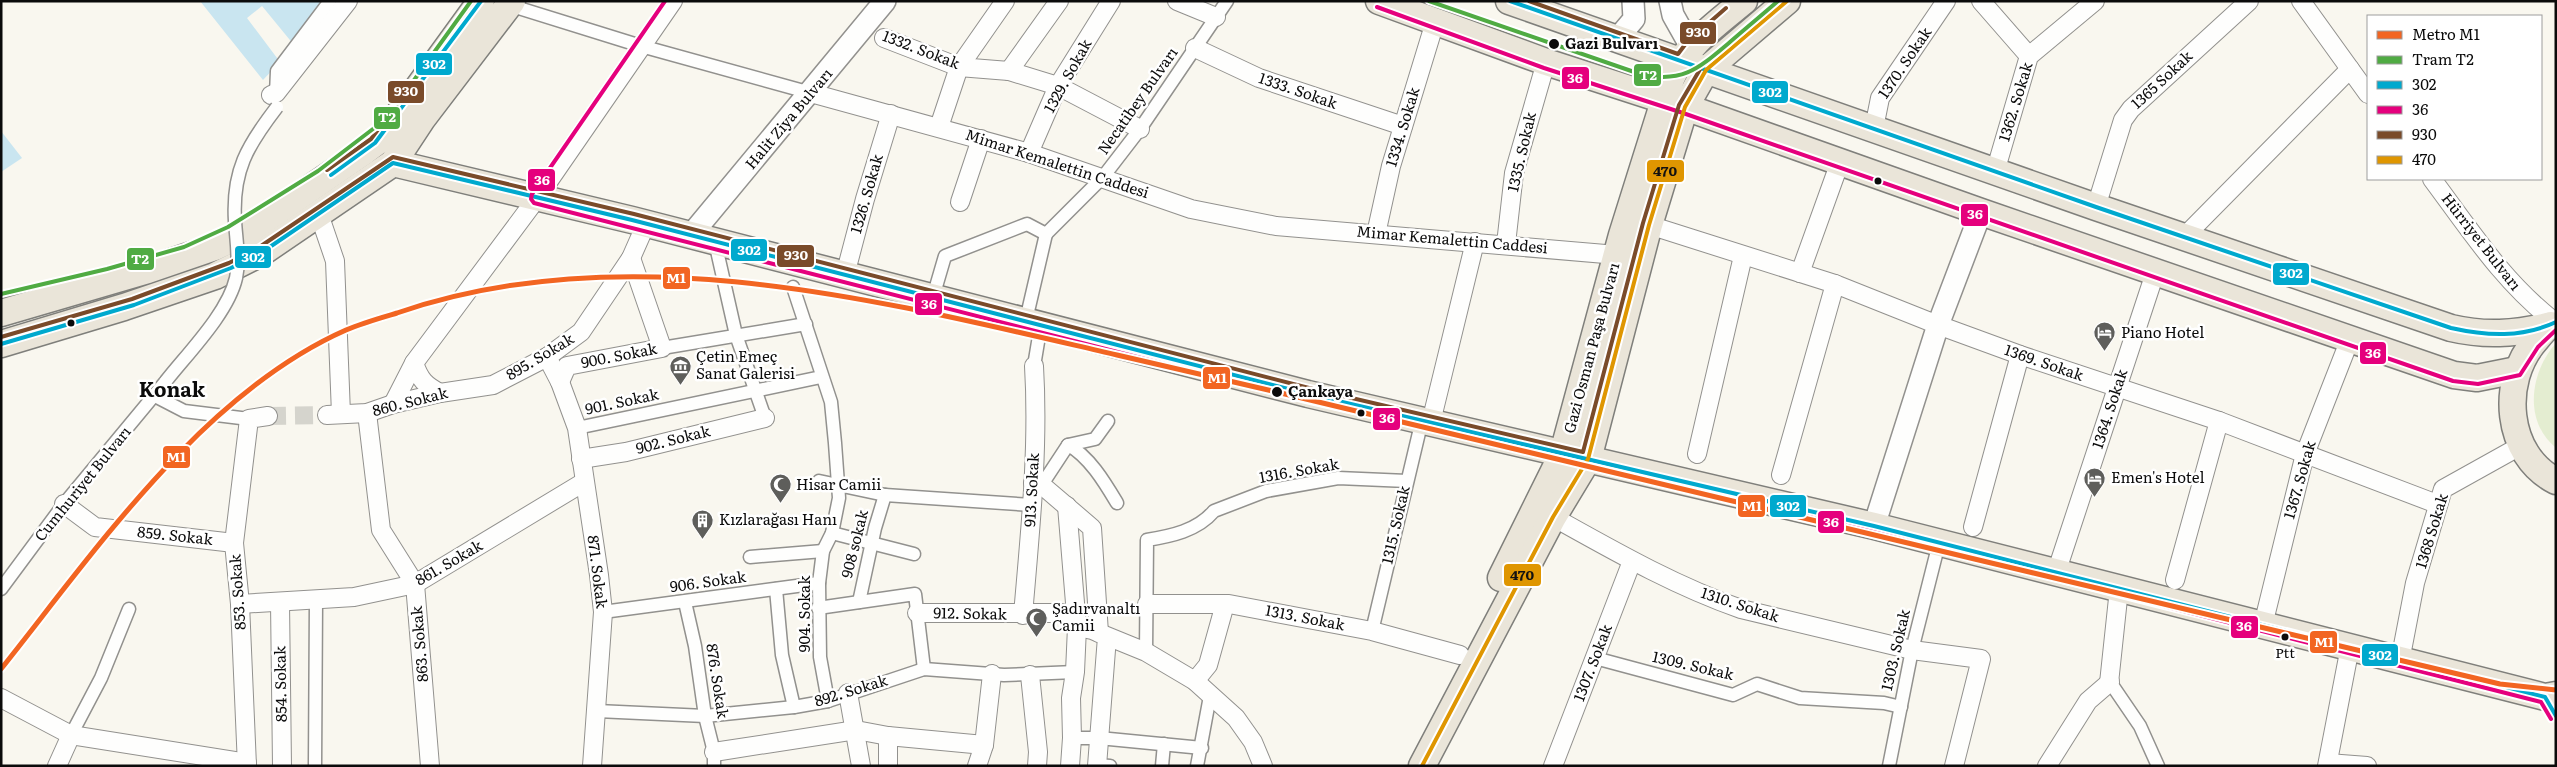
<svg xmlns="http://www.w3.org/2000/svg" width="2557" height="767" font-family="Literata,serif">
	<rect width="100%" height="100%" fill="#f9f7ef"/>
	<path fill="#e4edd1" d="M2556,343v105c-33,-27 -26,-76 0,-105z"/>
	<g fill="#c9e5f0">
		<path d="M200,1h125l-31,44 -32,-39 -15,12 33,44 -17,18z"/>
		<path d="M1,131l21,27 -21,14z"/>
	</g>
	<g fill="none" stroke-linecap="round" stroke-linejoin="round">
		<path stroke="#d5d4cd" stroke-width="18" stroke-dasharray="18 9" stroke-linecap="butt" d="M268,416l59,-1"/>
		<defs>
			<g id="pedestrian">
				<path d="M509,5l132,41 170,47"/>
				<path d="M276,94l1,-23 53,-70"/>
				<path d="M1046,234l57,-57 37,-48 87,-128"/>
				<path d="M715,242l21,93 29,83"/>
				<path d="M793,287l38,115 4,41 4,55 -7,35 -9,18 -4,32 1,74 8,44"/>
				<path d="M933,297l12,-41 82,-32 19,10"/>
				<path d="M1026,320l20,-86"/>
				<path d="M662,348l144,-24"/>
				<path d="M1034,366l7,-42"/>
				<path d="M155,396l29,15 65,8"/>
				<path d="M577,428l244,-51"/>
				<path d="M1068,445c21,11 37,38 49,58"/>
				<path d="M819,481l66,14 147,10"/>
				<path d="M1041,486l27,-41 27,-6 13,-18"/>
				<path d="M832,533l82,21"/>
				<path d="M750,557l73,-6"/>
				<path d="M1,589l63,-85 102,-123"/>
				<path d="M776,589l6,66 12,52"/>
				<path d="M685,602l10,44 10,70 9,36v14"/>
				<path d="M859,602l16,-74 10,-33"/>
				<path d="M818,608l97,-14 9,75"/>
				<path d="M603,612l216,-29"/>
				<path d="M1372,631l50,-211"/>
				<path d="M1146,652l1,-112c24,-4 50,-9 67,-29l52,-20 72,-13 69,3"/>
				<path d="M1595,658l138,37 24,-11 43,14 84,5 17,4"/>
				<path d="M2110,682l30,44 18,40"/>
				<path d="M597,711l108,5 89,-9 34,-6 96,-32 80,6 71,-3"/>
				<path d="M71,735l30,-57 28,-69"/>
				<path d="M1072,738h27l103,10"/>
				<path d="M1097,765l13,1"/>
				<path d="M315,766l1,-166"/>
				<path d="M1162,766l2,-22"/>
				<path d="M1197,766l13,-70"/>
				<path d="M1889,766l23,-116 27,-107"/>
			</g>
			<g id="minor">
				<path d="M1177,1l39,16"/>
				<path d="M1981,1l48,55"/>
				<path d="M2301,1l67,93"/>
				<path d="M884,38l75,29 50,4 49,15 82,43"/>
				<path d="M1195,48l64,30 144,48"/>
				<path d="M1009,71l50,-70"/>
				<path d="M811,93l218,60 162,56 85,17 341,29"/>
				<path d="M271,95l5,-2 72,-92"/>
				<path d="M939,127l20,-60 46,-66"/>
				<path d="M1874,128l6,-30 66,-97"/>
				<path d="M1029,153l29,-67 53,-85"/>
				<path d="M1995,172l34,-116 66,-55"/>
				<path d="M2432,179c38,51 72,104 123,143"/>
				<path d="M960,202l21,-63"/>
				<path d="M2096,207l27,-87 8,-11 118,-108"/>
				<path d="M319,214l16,47 6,153"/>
				<path d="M1649,225l186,59 103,41 82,30 199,66 218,83"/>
				<path d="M1376,234l15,-68 44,-144"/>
				<path d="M2184,237l166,-168"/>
				<path d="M1506,244l8,-71 32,-111"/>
				<path d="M1800,273l36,-100"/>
				<path d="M845,275l20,-76 26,-85"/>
				<path d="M547,357l13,25 17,46 22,147 4,37 -11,154"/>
				<path d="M414,363c6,17 11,22 26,30"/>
				<path d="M560,382l7,-16 95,-18 -31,-90"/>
				<path d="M393,404l21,-41 123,-165 136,-197"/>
				<path d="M367,413l14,117 34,54 15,182"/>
				<path d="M327,415l40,-2 26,-9 47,-11 53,-8 54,-28 34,-25 50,-74 15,-34"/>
				<path d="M1431,422l44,-180"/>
				<path d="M1697,454l46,-198"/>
				<path d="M581,459l45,-7 139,-34"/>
				<path d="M1781,475l54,-191"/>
				<path d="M1033,483l11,4 48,41 7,105"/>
				<path d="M64,504l31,23 139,16"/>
				<path d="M1067,506l10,121 -2,45 -4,26 1,40 -2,28"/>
				<path d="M1553,517c61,34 122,69 188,92l171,41 69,9 -27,107"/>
				<path d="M1973,527l47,-172"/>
				<path d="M2056,573l99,-300"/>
				<path d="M2175,580l44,-159"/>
				<path d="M280,602l2,164"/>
				<path d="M240,604l114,-7 61,-13 169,-102"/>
				<path d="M1147,604h82l143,27 88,24"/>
				<path d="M917,613h147l13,14"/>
				<path d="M1023,615c7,-83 16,-166 11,-249"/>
				<path d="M2263,625l42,-171 45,-115"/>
				<path d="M1077,627l15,3 54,22 49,29 41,37 17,24 10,24"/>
				<path d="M2400,661l15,-78 28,-94 79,-44"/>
				<path d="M1030,675l8,77 -1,14"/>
				<path d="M1195,681l13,-16 17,-61"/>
				<path d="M2109,683l10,-94"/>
				<path d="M848,693l13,73"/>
				<path d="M1,698l70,37 176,28"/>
				<path d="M888,736v30"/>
				<path d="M714,752l142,-22 32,6 96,9"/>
				<path d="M2328,763l39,3"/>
				<path d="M57,766l14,-31"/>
				<path d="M247,766l-7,-162 -6,-61 15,-124 19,-3"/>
				<path d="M977,766l7,-21 8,-71"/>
				<path d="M1097,766l10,-129"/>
				<path d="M1553,766l79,-205"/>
				<path d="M2047,766l41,-65 22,-19"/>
				<path d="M2327,766l23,-119"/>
			</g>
			<g id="tertiary">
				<path d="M1670,1l3,14 18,32"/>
				<path d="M1617,39l17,-20 -1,-18"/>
				<path d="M691,235l194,-234"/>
				<path d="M1874,526l64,-201 43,-113"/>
			</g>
			<g id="primary">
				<path d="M1379,1l167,61 139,45 296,105 473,163 23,3 40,-8"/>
				<path d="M1509,1l587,206 355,121c34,8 63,6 97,-2"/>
				<path d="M399,114l82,-113"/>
				<path d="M393,163l239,57 676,174 566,132 671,171 11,-2"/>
				<path d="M1,313l147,-43 67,-23 32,-15 118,-81 37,-28 16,-20"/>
				<path d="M2551,325c-6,3 -11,10 -16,16 -35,40 -30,114 21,140"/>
				<path d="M1,344l123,-37 91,-31 46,-23 132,-90 29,-44 90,-118"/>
				<path d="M1501,578l62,-125 59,-218 49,-156c14,-33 45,-55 73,-78"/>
				<path d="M1422,766l131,-249 35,-58 61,-234 36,-118 21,-37 81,-69"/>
			</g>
		</defs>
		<use href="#pedestrian" stroke="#92918e" stroke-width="15"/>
		<use href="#minor" stroke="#92918e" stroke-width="20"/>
		<use href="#tertiary" stroke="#92918e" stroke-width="24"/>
		<use href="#primary" stroke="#7f7f7b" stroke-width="29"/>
		<use href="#pedestrian" stroke="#fefefd" stroke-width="12"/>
		<use href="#minor" stroke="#fefefd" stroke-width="18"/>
		<use href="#tertiary" stroke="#fefefd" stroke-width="21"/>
		<use href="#primary" stroke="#eae5d9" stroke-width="26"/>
		<defs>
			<path id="pedestrian-bridge" d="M166,381c22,-28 62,-68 70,-103 4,-18 0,-39 -1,-57 -3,-50 12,-75 42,-114"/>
		</defs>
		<use href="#pedestrian-bridge" stroke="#92918e" stroke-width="15" stroke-linecap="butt"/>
		<use href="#pedestrian-bridge" stroke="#fefefd" stroke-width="12"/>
		<defs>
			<g id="bus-1">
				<path d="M1510,1l586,206 355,121c36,8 71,10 105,-6"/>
				<path d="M331,175l44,-32 106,-142"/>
				<path d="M1,344l133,-39 97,-37 30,-15 132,-90 239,57 676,174 566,132 671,171 11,19"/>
			</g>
			<g id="bus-2">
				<path d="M665,1l-133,193 -1,5 3,4 772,197 256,59"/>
				<path d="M1377,7l167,61 139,45 770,268 25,3 42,-9 18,-28 18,-17"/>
				<path d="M1587,465l286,67 668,170 10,17"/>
			</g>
			<g id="bus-3">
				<path d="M1529,1l149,53 9,-12 39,-34"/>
				<path d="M327,170l44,-31 102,-138"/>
				<path d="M1,337l131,-38 97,-36 29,-15 135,-91 241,57 675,174 274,64 60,-229 36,-118 23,-39 75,-65"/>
			</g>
			<path id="bus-4" d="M1422,766l131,-249 35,-58 61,-234 36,-118 21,-37 81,-69"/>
		</defs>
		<use href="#bus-1" stroke="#fff" stroke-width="8"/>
		<use href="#bus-2" stroke="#fff" stroke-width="8"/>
		<use href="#bus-3" stroke="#fff" stroke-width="8"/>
		<use href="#bus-4" stroke="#fff" stroke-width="8"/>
		<use href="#bus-1" stroke="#00a9ce" stroke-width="4"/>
		<use href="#bus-2" stroke="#e5007d" stroke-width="4"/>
		<use href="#bus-3" stroke="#7a4b2a" stroke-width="4"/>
		<use href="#bus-4" stroke="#df9601" stroke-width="4"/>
		<defs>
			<g id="tram-1">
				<path d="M1429,1l211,73c43,10 59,-6 90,-32 16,-14 32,-27 48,-41"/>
				<path d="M1,294l106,-25 77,-22 44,-20 90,-56 68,-52 85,-118"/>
			</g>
		</defs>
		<use href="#tram-1" stroke="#fff" stroke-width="8"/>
		<use href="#tram-1" stroke="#50ab43" stroke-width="4"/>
		<defs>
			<path id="metro-1" d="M1,669c95,-119 202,-276 345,-339 16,-7 34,-12 51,-17 231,-80 490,-11 720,42 154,35 307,72 461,109 307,74 615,147 922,220l56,6"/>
		</defs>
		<use href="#metro-1" stroke="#fff" stroke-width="9"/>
		<use href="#metro-1" stroke="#f26522" stroke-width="5"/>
	</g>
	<defs>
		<symbol id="hotel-pin" viewBox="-11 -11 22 30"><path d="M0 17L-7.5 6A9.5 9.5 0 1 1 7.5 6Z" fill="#5e5e5b" stroke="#fff"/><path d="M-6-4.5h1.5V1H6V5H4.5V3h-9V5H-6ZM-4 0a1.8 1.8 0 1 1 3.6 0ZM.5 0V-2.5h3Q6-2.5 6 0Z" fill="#fff"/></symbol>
		<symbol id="museum-pin" viewBox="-11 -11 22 30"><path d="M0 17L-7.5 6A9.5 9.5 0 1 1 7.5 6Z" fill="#5e5e5b" stroke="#fff"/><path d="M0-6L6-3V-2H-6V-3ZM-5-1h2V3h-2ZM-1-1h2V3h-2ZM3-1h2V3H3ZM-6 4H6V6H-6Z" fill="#fff"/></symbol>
		<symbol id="mosque-pin" viewBox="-11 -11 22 30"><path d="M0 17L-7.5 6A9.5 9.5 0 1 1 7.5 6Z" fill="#5e5e5b" stroke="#fff"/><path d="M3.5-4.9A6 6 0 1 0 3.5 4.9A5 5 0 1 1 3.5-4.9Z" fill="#fff"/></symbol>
		<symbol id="building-pin" viewBox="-11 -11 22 30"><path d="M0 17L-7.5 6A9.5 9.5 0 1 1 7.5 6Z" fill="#5e5e5b" stroke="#fff"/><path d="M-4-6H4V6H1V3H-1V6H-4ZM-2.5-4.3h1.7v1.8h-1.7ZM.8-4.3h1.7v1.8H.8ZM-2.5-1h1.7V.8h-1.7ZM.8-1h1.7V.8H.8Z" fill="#fff"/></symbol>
	</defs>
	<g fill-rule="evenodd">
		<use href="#hotel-pin" x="2092" y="320" width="25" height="34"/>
		<use href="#museum-pin" x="668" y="354" width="25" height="34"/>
		<use href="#hotel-pin" x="2082" y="466" width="25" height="34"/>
		<use href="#mosque-pin" x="768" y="472" width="25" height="34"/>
		<use href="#building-pin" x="690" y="508" width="25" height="34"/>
		<use href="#mosque-pin" x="1024" y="606" width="25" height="34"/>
	</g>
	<g fill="#0b0b0b" stroke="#fff" stroke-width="2">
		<circle cx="1554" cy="44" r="6"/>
		<circle cx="1878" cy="181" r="4.5"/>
		<circle cx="71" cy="323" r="4.5"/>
		<circle cx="1277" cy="392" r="6"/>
		<circle cx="1361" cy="413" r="4.5"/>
		<circle cx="2285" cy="637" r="4.5"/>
	</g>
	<g text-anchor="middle" stroke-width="5" stroke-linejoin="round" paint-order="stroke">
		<g font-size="14" fill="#0b0b0b" stroke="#fff">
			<text x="2285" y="658">Ptt</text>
		</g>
		<g font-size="15" font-weight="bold" fill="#0b0b0b" stroke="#fff" text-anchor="start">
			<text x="1565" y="49">Gazi Bulvarı</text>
			<text x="1288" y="397">Çankaya</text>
		</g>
		<g font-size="15" fill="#0b0b0b" stroke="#fff">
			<text transform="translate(921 50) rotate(21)" y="5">1332. Sokak</text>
			<text transform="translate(1905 63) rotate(-56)" y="5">1370. Sokak</text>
			<text transform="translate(1068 76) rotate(-61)" y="5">1329. Sokak</text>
			<text transform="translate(2162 80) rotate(-43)" y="5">1365 Sokak</text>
			<text transform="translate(1298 91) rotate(19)" y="5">1333. Sokak</text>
			<text transform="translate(1138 101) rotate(-55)" y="5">Necatibey Bulvarı</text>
			<text transform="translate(2016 102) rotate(-73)" y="5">1362. Sokak</text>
			<text transform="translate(789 119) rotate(-50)" y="5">Halit Ziya Bulvarı</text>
			<text transform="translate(1403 127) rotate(-73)" y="5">1334. Sokak</text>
			<text transform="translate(1522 152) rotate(-77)" y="5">1335. Sokak</text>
			<text transform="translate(1057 164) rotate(18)" y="5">Mimar Kemalettin Caddesi</text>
			<text transform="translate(867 194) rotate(-74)" y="5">1326. Sokak</text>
			<text transform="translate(1452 240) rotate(5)" y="5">Mimar Kemalettin Caddesi</text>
			<text transform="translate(2481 242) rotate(52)" y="5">Hürriyet Bulvarı</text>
			<text transform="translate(1592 348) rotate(-75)" y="5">Gazi Osman Paşa Bulvarı</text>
			<text transform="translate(619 356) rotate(-11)" y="5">900. Sokak</text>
			<text transform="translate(540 357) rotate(-31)" y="5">895. Sokak</text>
			<text transform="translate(2044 363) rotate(19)" y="5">1369. Sokak</text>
			<text transform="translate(410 402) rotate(-14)" y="5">860. Sokak</text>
			<text transform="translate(622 402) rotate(-12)" y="5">901. Sokak</text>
			<text transform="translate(2110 409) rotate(-72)" y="5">1364. Sokak</text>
			<text transform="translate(673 440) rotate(-14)" y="5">902. Sokak</text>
			<text transform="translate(1299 471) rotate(-10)" y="5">1316. Sokak</text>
			<text transform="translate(2300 480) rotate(-74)" y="5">1367. Sokak</text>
			<text transform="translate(83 484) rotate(-51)" y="5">Cumhuriyet Bulvarı</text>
			<text transform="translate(1032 490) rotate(-87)" y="5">913. Sokak</text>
			<text transform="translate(1396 525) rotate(-77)" y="5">1315. Sokak</text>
			<text transform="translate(2432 531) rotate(-73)" y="5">1368 Sokak</text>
			<text transform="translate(175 536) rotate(6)" y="5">859. Sokak</text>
			<text transform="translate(855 544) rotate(-76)" y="5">908 sokak</text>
			<text transform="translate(449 563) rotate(-30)" y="5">861. Sokak</text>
			<text transform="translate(597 572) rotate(83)" y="5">871. Sokak</text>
			<text transform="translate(708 582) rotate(-8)" y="5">906. Sokak</text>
			<text transform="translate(238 592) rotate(-94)" y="5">853. Sokak</text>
			<text transform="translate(1740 605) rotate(18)" y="5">1310. Sokak</text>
			<text transform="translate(805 614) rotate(-90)" y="5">904. Sokak</text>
			<text transform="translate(970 614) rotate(1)" y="5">912. Sokak</text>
			<text transform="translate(1305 618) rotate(11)" y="5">1313. Sokak</text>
			<text transform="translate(420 644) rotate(-95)" y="5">863. Sokak</text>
			<text transform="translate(1896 650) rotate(-77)" y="5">1303. Sokak</text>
			<text transform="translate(1593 663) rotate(-69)" y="5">1307. Sokak</text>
			<text transform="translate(1693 666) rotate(13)" y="5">1309. Sokak</text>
			<text transform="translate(717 681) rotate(81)" y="5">876. Sokak</text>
			<text transform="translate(281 684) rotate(-91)" y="5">854. Sokak</text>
			<text transform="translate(851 691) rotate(-17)" y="5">892. Sokak</text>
		</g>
		<g font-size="15" fill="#0b0b0b" stroke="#fff" text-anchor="start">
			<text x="2121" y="338">Piano Hotel</text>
			<text x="696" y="362">Çetin Emeç<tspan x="696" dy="17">Sanat Galerisi</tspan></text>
			<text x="2111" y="483">Emen's Hotel</text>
			<text x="796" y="490">Hisar Camii</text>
			<text x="719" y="525">Kızlarağası Hanı</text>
			<text x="1052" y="614">Şadırvanaltı<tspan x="1052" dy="17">Camii</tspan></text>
		</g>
		<g font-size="20" font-weight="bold" fill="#0b0b0b" stroke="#fff">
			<text x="172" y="397">Konak</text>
		</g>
	</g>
	<g stroke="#fff" stroke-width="2">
		<rect x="1679" y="21" width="38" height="24" rx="5" fill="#7a4b2a"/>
		<rect x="415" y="52" width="38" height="24" rx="5" fill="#00a9ce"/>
		<rect x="1633" y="63" width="29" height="24" rx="5" fill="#50ab43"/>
		<rect x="1561" y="66" width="29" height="24" rx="5" fill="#e5007d"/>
		<rect x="387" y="80" width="38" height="24" rx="5" fill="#7a4b2a"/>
		<rect x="1751" y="80" width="38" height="24" rx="5" fill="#00a9ce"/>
		<rect x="373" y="106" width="28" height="24" rx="5" fill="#50ab43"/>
		<rect x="1646" y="159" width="39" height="24" rx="5" fill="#df9601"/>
		<rect x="527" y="168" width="29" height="24" rx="5" fill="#e5007d"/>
		<rect x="1960" y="203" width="29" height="24" rx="5" fill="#e5007d"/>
		<rect x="730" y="238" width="38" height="24" rx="5" fill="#00a9ce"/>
		<rect x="776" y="244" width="39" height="24" rx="5" fill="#7a4b2a"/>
		<rect x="234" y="245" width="38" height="24" rx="5" fill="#00a9ce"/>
		<rect x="126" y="247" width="29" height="24" rx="5" fill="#50ab43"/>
		<rect x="2272" y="262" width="38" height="24" rx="5" fill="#00a9ce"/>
		<rect x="662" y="266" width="29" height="24" rx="5" fill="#f26522"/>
		<rect x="914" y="292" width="29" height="24" rx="5" fill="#e5007d"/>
		<rect x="2359" y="341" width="28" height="24" rx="5" fill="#e5007d"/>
		<rect x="1202" y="366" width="29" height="24" rx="5" fill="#f26522"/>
		<rect x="1372" y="407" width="29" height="24" rx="5" fill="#e5007d"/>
		<rect x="162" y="445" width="29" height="24" rx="5" fill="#f26522"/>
		<rect x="1737" y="494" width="29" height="24" rx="5" fill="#f26522"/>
		<rect x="1769" y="494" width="38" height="24" rx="5" fill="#00a9ce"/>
		<rect x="1817" y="510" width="28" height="24" rx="5" fill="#e5007d"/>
		<rect x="1503" y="563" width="39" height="24" rx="5" fill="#df9601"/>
		<rect x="2230" y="615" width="29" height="24" rx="5" fill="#e5007d"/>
		<rect x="2309" y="630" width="29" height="24" rx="5" fill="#f26522"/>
		<rect x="2361" y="643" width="38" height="24" rx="5" fill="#00a9ce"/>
	</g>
	<g font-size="14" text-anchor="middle" font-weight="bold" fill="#fff">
		<text x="1698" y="37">930</text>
		<text x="434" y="69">302</text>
		<text x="1648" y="80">T2</text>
		<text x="1575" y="83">36</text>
		<text x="406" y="96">930</text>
		<text x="1770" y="97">302</text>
		<text x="387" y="122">T2</text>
		<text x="542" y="185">36</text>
		<text x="1975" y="219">36</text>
		<text x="749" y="255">302</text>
		<text x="796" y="260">930</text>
		<text x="253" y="262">302</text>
		<text x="140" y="264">T2</text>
		<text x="2291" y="278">302</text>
		<text x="676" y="283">M1</text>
		<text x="929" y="309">36</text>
		<text x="2373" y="358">36</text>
		<text x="1217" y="383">M1</text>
		<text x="1387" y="423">36</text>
		<text x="176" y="462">M1</text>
		<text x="1752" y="511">M1</text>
		<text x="1788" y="511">302</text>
		<text x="1831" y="527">36</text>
		<text x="2244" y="631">36</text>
		<text x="2324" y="647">M1</text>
		<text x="2380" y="660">302</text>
	</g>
	<g font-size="14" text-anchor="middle" font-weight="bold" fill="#111">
		<text x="1665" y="176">470</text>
		<text x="1522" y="580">470</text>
	</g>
	<rect width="2557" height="767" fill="none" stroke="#0b0b0b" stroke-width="5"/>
	<rect x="2367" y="15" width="175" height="165" fill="#ffffff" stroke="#9d9d9d"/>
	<rect x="2377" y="31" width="25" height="8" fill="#f26522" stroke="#9d9d9d"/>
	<text x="2412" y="40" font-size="15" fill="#0b0b0b">Metro M1</text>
	<rect x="2377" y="56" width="25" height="8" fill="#50ab43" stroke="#9d9d9d"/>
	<text x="2412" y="65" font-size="15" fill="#0b0b0b">Tram T2</text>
	<rect x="2377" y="81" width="25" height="8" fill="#00a9ce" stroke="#9d9d9d"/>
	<text x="2412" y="90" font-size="15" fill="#0b0b0b">302</text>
	<rect x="2377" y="106" width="25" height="8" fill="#e5007d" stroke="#9d9d9d"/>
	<text x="2412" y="115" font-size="15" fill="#0b0b0b">36</text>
	<rect x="2377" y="131" width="25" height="8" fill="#7a4b2a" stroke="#9d9d9d"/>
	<text x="2412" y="140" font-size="15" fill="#0b0b0b">930</text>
	<rect x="2377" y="156" width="25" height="8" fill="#df9601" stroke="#9d9d9d"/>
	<text x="2412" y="165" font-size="15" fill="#0b0b0b">470</text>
</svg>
